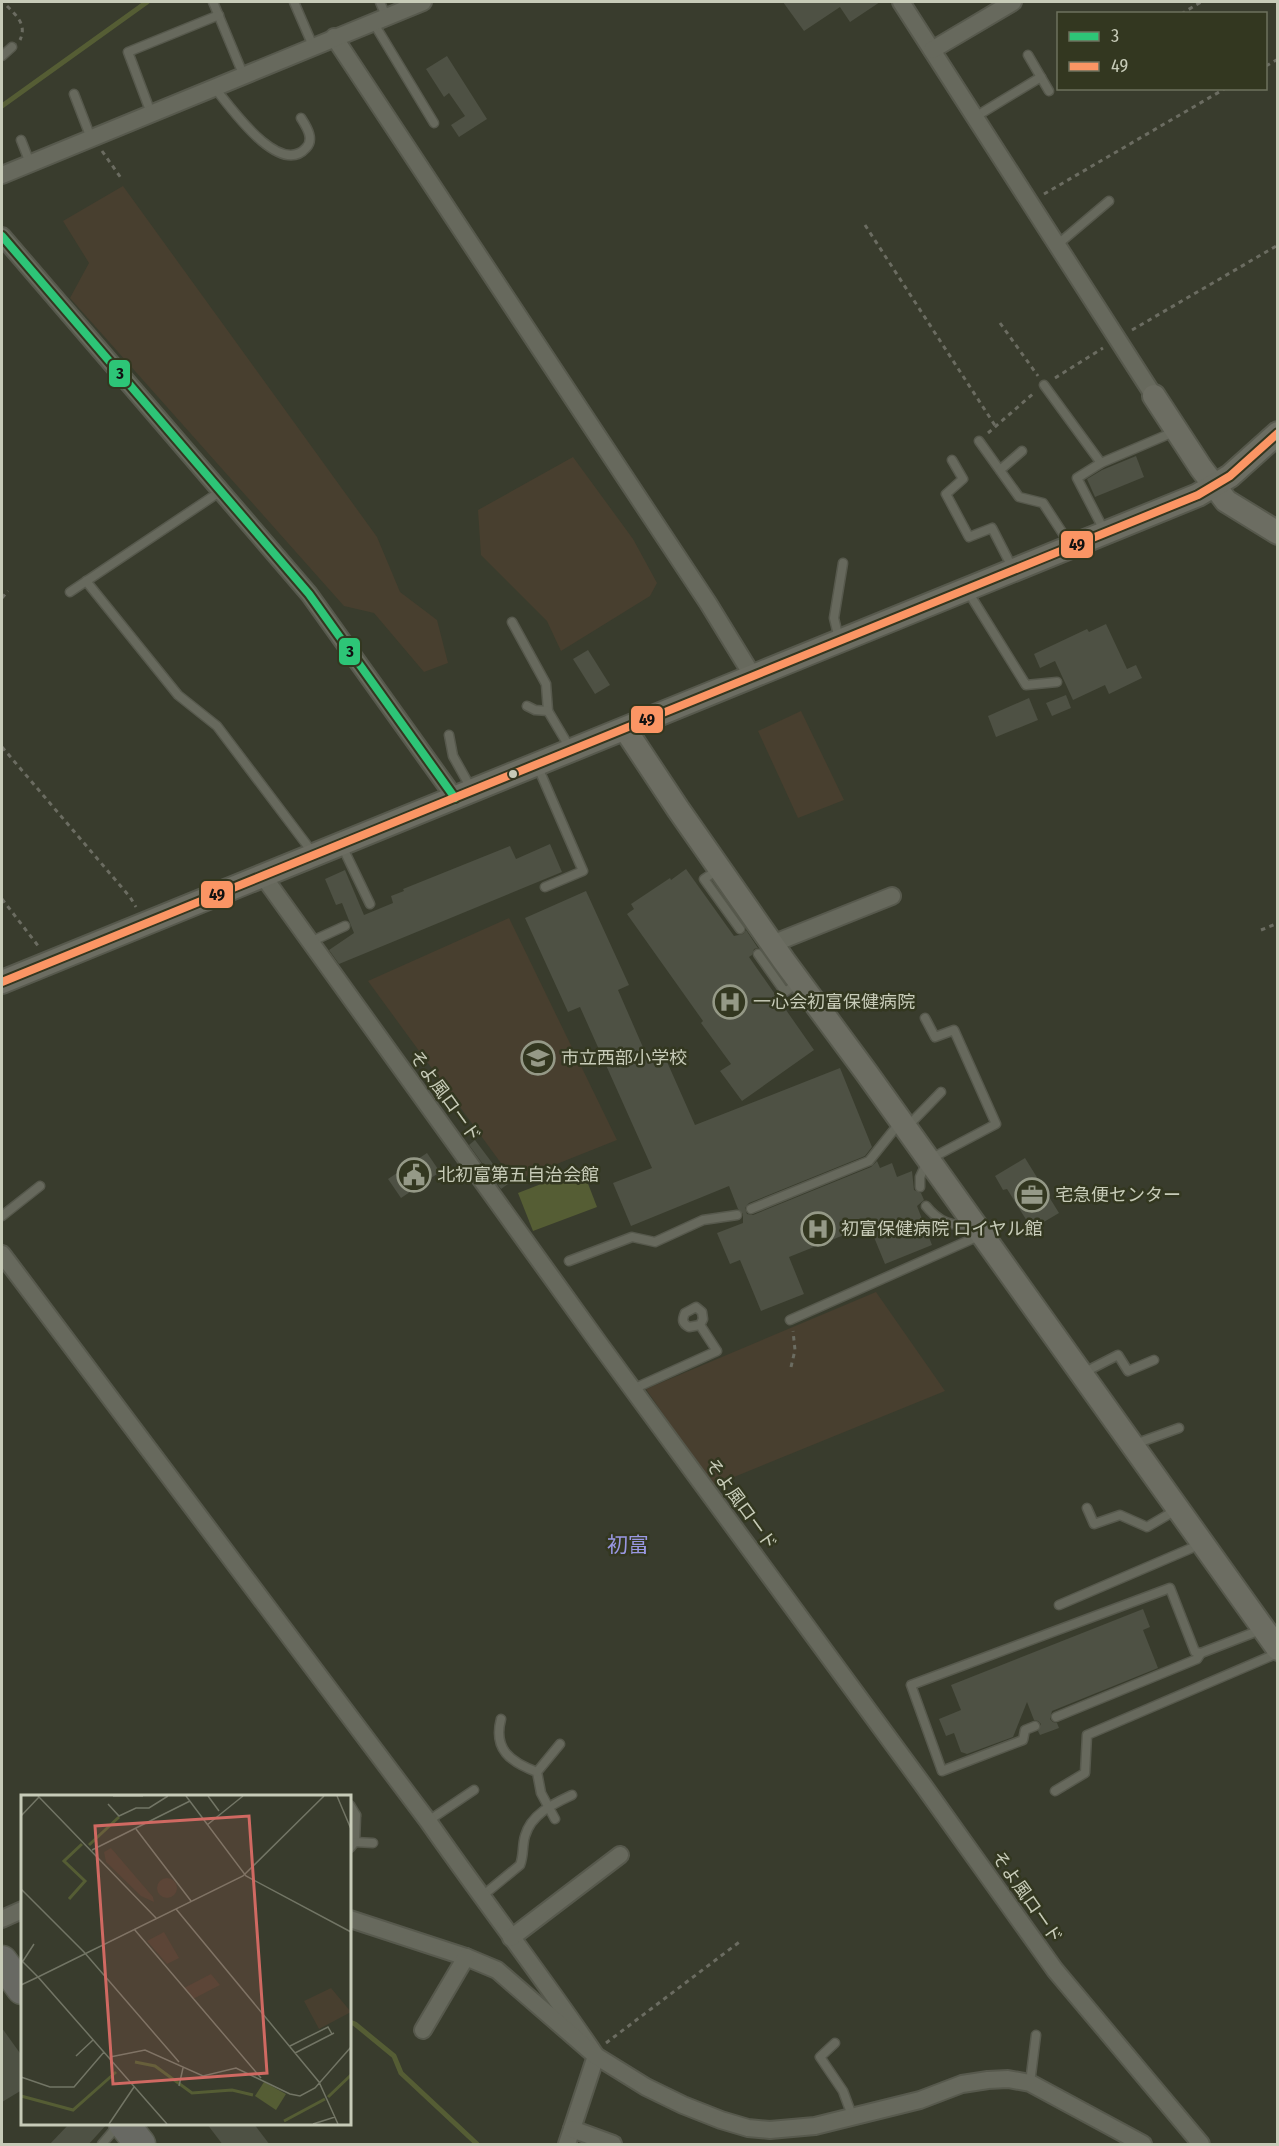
<svg xmlns="http://www.w3.org/2000/svg" width="1279" height="2146" font-family="'Fira Sans Condensed','Noto Sans JP',sans-serif">
	<rect width="100%" height="100%" fill="#393c2d"/>
	<g fill="#483f2f">
		<path d="M123,186l254,351 23,55 37,28 11,43 -24,9 -50,-59 -30,-7 -274,-308 19,-35 -26,-42z"/>
		<path d="M573,457l60,82 24,44 -7,13 -89,55 -14,-30 -66,-66 -3,-45z"/>
		<path d="M801,711l43,89 -46,18 -40,-87z"/>
		<path d="M509,918l108,222 -103,41 -146,-200z"/>
		<path d="M876,1292l69,99 -233,95 -66,-97z"/>
	</g>
	<path fill="#555d34" d="M582,1168l15,39 -64,24 -15,-38z"/>
	<g fill="none" stroke-linecap="round" stroke-linejoin="round">
		<g stroke="#555d34" stroke-width="5">
			<path d="M2,106l145,-104"/>
			<path d="M350,2022l5,2 39,32 7,17 76,71"/>
		</g>
	</g>
	<g fill="#4e5144">
		<path d="M783,2h97l-30,20 -10,-15 -36,24z"/>
		<path d="M447,56l40,63 -28,18 -8,-12 14,-9 -16,-23 -5,4 -18,-28z"/>
		<path d="M1136,456l8,21 -49,20 -8,-18 15,-9z"/>
		<path d="M1106,624l21,45 9,-4 6,13 -33,16 -4,-9 -32,15 -18,-39 -15,7 -6,-14 53,-25 2,3z"/>
		<path d="M588,650l22,35 -15,9 -22,-35z"/>
		<path d="M1066,695l5,13 -19,8 -6,-13z"/>
		<path d="M1029,698l9,22 -42,17 -8,-21z"/>
		<path d="M550,844l12,28 -223,92 -10,-14 25,-17 -12,-30 -6,2 -11,-26 20,-9 19,45 29,-12 -2,-7 13,-5 -1,-2 107,-43 6,13z"/>
		<path d="M686,869l48,67 9,-2 3,-4 12,18 -4,1 -2,6 -3,2 65,93 -72,51 -22,-30 11,-7 -30,-41 2,-2 -76,-107 7,-5 -3,-5 39,-26 1,2z"/>
		<path d="M586,891l43,94 -11,5 31,71 15,-6 31,70 145,-57 32,79 -7,9 -116,47 -4,5 2,6 6,1 118,-48 6,-6 3,7 12,-5 5,14 15,-6 2,19 7,3 3,7 -7,6 15,39 -47,19 -16,-39 -80,32 15,37 -43,17 -21,-51 -10,4 -13,-31 26,-10v-9l-5,-5 -9,-23 -98,40 -18,-43 39,-15 -72,-161 -12,5 -43,-94z"/>
		<path d="M475,1140l33,44 -7,5 -32,-44z"/>
		<path d="M427,1153l13,19 -39,26 -13,-19z"/>
		<path d="M1025,1158l34,55 -27,16 -25,-40 -4,1 -8,-14z"/>
		<path d="M1143,1609l7,18 -7,3 15,38 -106,43 -2,8 3,3 4,1 2,5 -19,7 -2,-4 3,-7 -3,-3 -4,-1 -7,-18 -14,35 -46,17 -6,-2 -7,-19 -8,3 -7,-17 22,-9 -10,-25z"/>
		<path d="M2,2028l20,28v34l-20,12z"/>
		<path d="M69,2124h38l-19,21h-39z"/>
		<path d="M207,2124h47l16,21h-47z"/>
	</g>
	<g fill="none" stroke-linecap="round" stroke-linejoin="round">
		<defs>
			<g id="lane">
				<path d="M213,2l30,72"/>
				<path d="M294,2l19,44"/>
				<path d="M380,2l6,14"/>
				<path d="M373,22l61,101"/>
				<path d="M1028,55l21,36"/>
				<path d="M2,56l10,-9"/>
				<path d="M214,87c15,18 65,91 92,61 9,-9 0,-22 -5,-30"/>
				<path d="M74,94l17,44"/>
				<path d="M151,113l-23,-61 91,-37"/>
				<path d="M975,117l66,-40"/>
				<path d="M21,140l9,23"/>
				<path d="M1057,245l52,-44"/>
				<path d="M1044,385l57,78"/>
				<path d="M979,441l40,56 24,6 28,43"/>
				<path d="M952,460l11,19 -17,15 23,43 23,-9 21,41"/>
				<path d="M1000,470l22,-19"/>
				<path d="M1105,532l-28,-54 24,-15 75,-32"/>
				<path d="M86,581l92,114 39,31 96,127"/>
				<path d="M967,590l59,95 31,-3"/>
				<path d="M70,592l151,-101"/>
				<path d="M512,622l34,62 2,27 22,37"/>
				<path d="M839,639l-5,-21 9,-55"/>
				<path d="M527,706l8,4 13,1"/>
				<path d="M449,735l4,21 19,34"/>
				<path d="M537,765l46,106 -38,16"/>
				<path d="M342,846l28,58"/>
				<path d="M719,869l-15,10 36,50"/>
				<path d="M310,942l35,-16"/>
				<path d="M758,954l27,38 13,-9"/>
				<path d="M906,1128l35,-36"/>
				<path d="M920,1187v-10l8,-17 68,-36 -42,-94 -19,7 -10,-19"/>
				<path d="M926,1206c12,15 26,22 46,18"/>
				<path d="M751,1209l118,-48 32,-40"/>
				<path d="M2,1216l38,-30"/>
				<path d="M569,1261l63,-24 23,5 48,-22 34,-5"/>
				<path d="M790,1320l191,-85"/>
				<path d="M1083,1373l35,-18 10,16 26,-11"/>
				<path d="M633,1389l84,-38 -17,-26 3,-6 -1,-7 -6,-5 -11,6c-3,7 -3,10 4,14l11,-2"/>
				<path d="M1135,1444l44,-16"/>
				<path d="M1087,1508l7,16 26,-9 27,12 29,-17"/>
				<path d="M1059,1605l142,-61"/>
				<path d="M1201,1653l62,-24"/>
				<path d="M501,1719c-8,30 9,43 36,53l4,21 14,26"/>
				<path d="M1035,1726l-10,4 -2,10 -81,31 -31,-86 259,-97 25,64 6,1 -4,6 -141,58"/>
				<path d="M537,1772l23,-28"/>
				<path d="M1055,1791l30,-18 2,-38 191,-82"/>
				<path d="M350,1805l6,10"/>
				<path d="M350,1819l6,-4 -1,27 -5,6"/>
				<path d="M428,1821l46,-31"/>
				<path d="M355,1842l18,1"/>
				<path d="M481,1897l39,-32c4,-10 2,-19 5,-29 6,-22 28,-32 47,-41"/>
				<path d="M835,2043l-15,14 23,34 10,27"/>
				<path d="M1030,2083l6,-48"/>
				<path d="M102,2144l17,-20"/>
			</g>
			<g id="street">
				<path d="M901,2l253,394"/>
				<path d="M334,37l374,566 46,75"/>
				<path d="M932,50l81,-48"/>
				<path d="M2,175l421,-173"/>
				<path d="M2,236l307,358 146,204"/>
				<path d="M263,876l335,466 325,443 132,185 146,174"/>
				<path d="M772,944l120,-48"/>
				<path d="M2,1254l426,567c55,79 114,155 168,235l-29,88"/>
				<path d="M2,1919l20,-9"/>
				<path d="M350,1919l116,38 31,13 99,86 50,31 37,18 38,15 27,8 22,2 45,-4 105,-26 42,-16 26,-4 20,-1 22,4 113,61"/>
				<path d="M511,1938l109,-83"/>
				<path d="M423,2030l43,-73"/>
				<path d="M572,2129l41,15"/>
			</g>
			<g id="secondary">
				<path d="M1154,396l47,72 25,33 52,32"/>
				<path d="M625,729l53,80 106,152 82,111 412,577"/>
				<path d="M2,982l1196,-487 32,-19 48,-43"/>
			</g>
			<g id="highway">
				<path d="M2,1961l20,28"/>
				<path d="M124,2124l16,20"/>
			</g>
		</defs>
		<use href="#lane" stroke="#57594d" stroke-width="11"/>
		<use href="#street" stroke="#57594d" stroke-width="20"/>
		<use href="#secondary" stroke="#57594d" stroke-width="26"/>
		<use href="#highway" stroke="#575a4d" stroke-width="33"/>
		<g stroke="#6b6c61" stroke-width="3" stroke-dasharray="4.5 4.5" stroke-linecap="butt">
			<path d="M7,6c10,10 20,19 13,34"/>
			<path d="M1181,14l20,-12"/>
			<path d="M1266,66l12,-7"/>
			<path d="M102,151l19,27"/>
			<path d="M1044,194l182,-106"/>
			<path d="M865,225l131,202"/>
			<path d="M1000,323l38,53"/>
			<path d="M1132,330l146,-85"/>
			<path d="M1055,378l48,-30"/>
			<path d="M988,433l47,-41"/>
			<path d="M2,598l6,-7"/>
			<path d="M2,747l128,150 6,10"/>
			<path d="M2,899l37,48"/>
			<path d="M1261,930l17,-7"/>
			<path d="M791,1367l4,-17 -2,-19"/>
			<path d="M606,2043l136,-103"/>
		</g>
		<use href="#lane" stroke="#67695d" stroke-width="8"/>
		<use href="#street" stroke="#67695d" stroke-width="16"/>
		<use href="#secondary" stroke="#6c6d62" stroke-width="22"/>
		<use href="#highway" stroke="#686963" stroke-width="30"/>
		<defs>
			<path id="bus-1" d="M2,236l307,358 146,204"/>
			<path id="bus-2" d="M2,982l1196,-487 32,-19 48,-43"/>
		</defs>
		<use href="#bus-1" stroke="#333720" stroke-width="12"/>
		<use href="#bus-2" stroke="#333720" stroke-width="12"/>
		<use href="#bus-1" stroke="#2dc577" stroke-width="8"/>
		<use href="#bus-2" stroke="#fb9564" stroke-width="8"/>
	</g>
	<defs>
		<symbol id="hospital-ring" viewBox="-11 -11 22 22"><circle r="9.5" fill="#333720" stroke="#959987" stroke-width="1.5"/><path d="M-5-5h3v3.5h4V-5h3V5h-3V1.5h-4V5h-3Z" fill="#959987"/></symbol>
		<symbol id="school-ring" viewBox="-11 -11 22 22"><circle r="9.5" fill="#333720" stroke="#959987" stroke-width="1.5"/><path d="M0-5L7-2L0 1L-7-2ZM-4 1L0 2.5L4 1V4Q0 6-4 4Z" fill="#959987"/></symbol>
		<symbol id="civic-ring" viewBox="-11 -11 22 22"><circle r="9.5" fill="#333720" stroke="#959987" stroke-width="1.5"/><path d="M-.6-6.5H3V-4.5H.6V-3L4-1V1h2V6H-6V1h2V-1L-.6-3ZM-1.2 2.5V6h2.4V2.5Z" fill="#959987"/></symbol>
		<symbol id="office-ring" viewBox="-11 -11 22 22"><circle r="9.5" fill="#333720" stroke="#959987" stroke-width="1.5"/><path d="M-6-3h4V-5.5h4V-3h4V5H-6ZM-1-4.5V-3h2v-1.5ZM-6 0V1H6V0Z" fill="#959987"/></symbol>
	</defs>
	<g fill-rule="evenodd">
		<use href="#hospital-ring" x="711" y="983" width="38" height="38"/>
		<use href="#school-ring" x="519" y="1039" width="38" height="38"/>
		<use href="#civic-ring" x="395" y="1156" width="38" height="38"/>
		<use href="#office-ring" x="1013" y="1176" width="38" height="38"/>
		<use href="#hospital-ring" x="799" y="1210" width="38" height="38"/>
	</g>
	<circle fill="#c7cbb8" stroke="#333720" stroke-width="2" cx="513" cy="774" r="5"/>
	<g text-anchor="middle" stroke-width="5" stroke-linejoin="round" paint-order="stroke">
		<g font-size="18" fill="#c7cbb8" stroke="#333720" text-anchor="start">
			<text x="753" y="1008">一心会初富保健病院</text>
			<text x="561" y="1064">市立西部小学校</text>
			<text x="437" y="1181">北初富第五自治会館</text>
			<text x="1055" y="1201">宅急便センター</text>
			<text x="841" y="1235">初富保健病院 ロイヤル館</text>
		</g>
		<g font-size="18" fill="#c7cbb8" stroke="#333720">
			<text transform="translate(445 1096) rotate(54)" y="6">そよ風ロード</text>
			<text transform="translate(741 1504) rotate(54)" y="6">そよ風ロード</text>
			<text transform="translate(1027 1897) rotate(55)" y="6">そよ風ロード</text>
		</g>
		<g font-size="21" fill="#9997e1" stroke="#333720">
			<text x="628" y="1552">初富</text>
		</g>
	</g>
	<g transform="translate(21 1795)">
		<rect width="330" height="330" fill="#393c2d"/>
		<path d="M90,53l42,49 1,5 -13,-6 -35,-34 -2,-10zM136 93a10 10 0 1 1 20 0a10 10 0 1 1-20 0ZM143,137l15,26 -12,6 -20,-23zM190,179l9,11 -27,14 -9,-11zM310,193l20,24 -32,17 -15,-28z" fill="#483f2f"/>
		<path d="M243,287l22,12 -10,16 -21,-14z" fill="#555d34"/>
		<path fill="none" stroke="#555d34" stroke-width="3" d="M68,50l30,-28M48,104l16,-18 -21,-20 18,-17M114,267l20,4 37,27 40,-3 21,5M0,301l52,14 43,-38M307,302l23,-22M263,326l41,-22"/>
		<path fill="none" stroke="#727565" stroke-width="1.5" d="M17,1l118,122M92,1h30M165,1l60,80 105,56M187,1l11,15M316,1l14,33M87,9l11,12 17,-8h13l19,-12M0,21l18,-19M186,30l36,-29M115,34l55,72M71,55l98,-49M0,94l63,63 95,110M155,114l143,173 19,42M113,134l127,149M0,165l17,17M2,166l11,-17M17,182l205,-101 81,-80M0,190l17,-8 129,147M269,251l38,-19 4,7M274,258l39,-20M55,261l17,-16M89,262l35,-7 58,26 33,-8 54,26 10,2 15,-8 36,-41M0,282l29,10h24l30,-35M158,291l4,-18M88,329l25,-37M292,329l22,-7"/>
		<path fill="#d06962" fill-opacity="0.15" stroke="#d06962" stroke-width="3" d="M228,21l18,257 -154,11 -18,-258z"/>
		<rect width="330" height="330" fill="none" stroke="#c7cbb8" stroke-width="3"/>
	</g>
	<g stroke="#333720" stroke-width="2">
		<rect x="108" y="359" width="23" height="29" rx="6" fill="#2dc577"/>
		<rect x="1060" y="530" width="34" height="29" rx="6" fill="#fb9564"/>
		<rect x="338" y="637" width="23" height="29" rx="6" fill="#2dc577"/>
		<rect x="630" y="705" width="34" height="29" rx="6" fill="#fb9564"/>
		<rect x="200" y="880" width="34" height="29" rx="6" fill="#fb9564"/>
	</g>
	<g font-size="16" text-anchor="middle" font-weight="bold" fill="#111">
		<text x="120" y="379">3</text>
		<text x="1077" y="550">49</text>
		<text x="350" y="657">3</text>
		<text x="647" y="725">49</text>
		<text x="217" y="900">49</text>
	</g>
	<rect width="1279" height="2146" fill="none" stroke="#c7cbb8" stroke-width="6"/>
	<rect x="1057" y="12" width="210" height="78" fill="#333720" stroke="#6e725d" stroke-width="1.5"/>
	<rect x="1069" y="32" width="30" height="9" fill="#2dc577" stroke="#6e725d" stroke-width="1.5"/>
	<text x="1111" y="42" font-size="18" fill="#c7cbb8">3</text>
	<rect x="1069" y="62" width="30" height="9" fill="#fb9564" stroke="#6e725d" stroke-width="1.5"/>
	<text x="1111" y="72" font-size="18" fill="#c7cbb8">49</text>
</svg>
